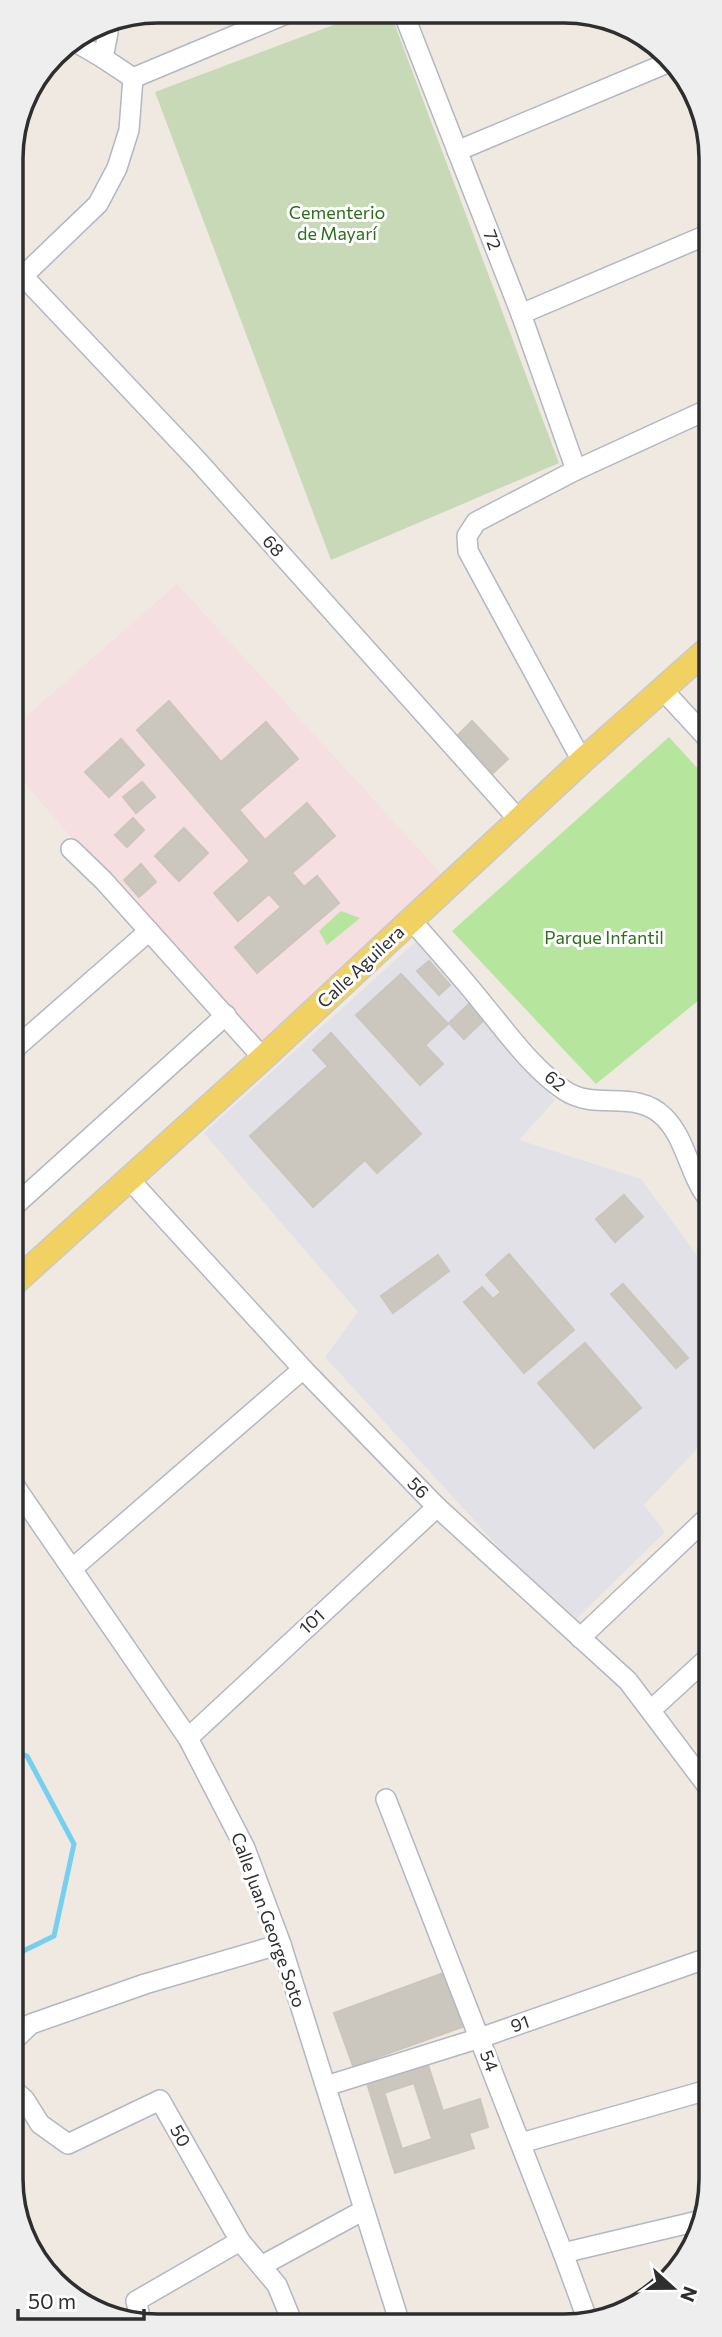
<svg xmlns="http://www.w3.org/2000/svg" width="722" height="2337" font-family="Commissioner,sans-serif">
	<rect width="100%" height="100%" fill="#efe9e1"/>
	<path fill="#e3e1e8" d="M421,937l134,163 -36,40 122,39 69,94v162l-66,70 21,27 -95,93 -245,-268 33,-45 -154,-179z"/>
	<path fill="#f5dfe0" d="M177,584l268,294 -188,177 -245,-287v-39z"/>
	<g fill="#b6e59e">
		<path d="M669,737l41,45v209l-114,93 -144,-153z"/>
		<path d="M341,911l19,7 -33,27 -8,-14z"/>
	</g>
	<path fill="#c8d9b8" d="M368,12h22l169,451 -228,97 -176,-468z"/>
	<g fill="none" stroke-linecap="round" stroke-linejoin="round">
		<path stroke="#75cff0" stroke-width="5" d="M13,1751l14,5 47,88 -20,92 -41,20"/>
	</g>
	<g fill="#cbc7bf" stroke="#cbc5ba" stroke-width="2">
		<path d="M169,701l52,61 45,-40 32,37 -59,51 26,30 42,-37 28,33 -43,37 12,14 13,-11 22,27 -82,70 -22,-26 46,-40 -12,-13 -31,27 -24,-28 36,-32 -113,-131z"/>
		<path d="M472,721l36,38 -15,14 -35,-38z"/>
		<path d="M121,739l23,26 -35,32 -24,-25z"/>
		<path d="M142,782l13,15 -19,16 -13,-16z"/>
		<path d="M133,818l11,12 -17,17 -12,-12z"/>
		<path d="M184,828l24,25 -29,28 -24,-25z"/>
		<path d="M141,864l15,18 -17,15 -15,-17z"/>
		<path d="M429,961l21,24 -11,10 -22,-24z"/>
		<path d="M401,974l47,50 -23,21 18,19 -23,21 -64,-70z"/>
		<path d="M470,1003l15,16 -21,20 -15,-16z"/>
		<path d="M331,1033l90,101 -44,39 -12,-13 -52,47 -63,-71 78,-70 -15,-16z"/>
		<path d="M624,1195l19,22 -28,25 -19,-23z"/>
		<path d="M509,1254l65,76 -50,43 -60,-71 18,-15 11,12 8,-7 -15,-17z"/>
		<path d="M438,1255l11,16 -56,42 -12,-17z"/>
		<path d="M623,1284l65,74 -12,10 -65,-74z"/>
		<path d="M585,1343l56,65 -47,40 -56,-65z"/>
		<path d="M446,1972l19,54 -112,40 -19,-53z"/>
		<path d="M427,2062l16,49 37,-12 8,28 -19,6 5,15 -79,25 -29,-93 13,-4 23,73 30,-10 -18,-56 -30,10 -5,-16z"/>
	</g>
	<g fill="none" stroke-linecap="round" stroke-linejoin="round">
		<defs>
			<g id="minor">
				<path d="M403,12l118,302 55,156"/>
				<path d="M72,40l31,18"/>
				<path d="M133,78l160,-67"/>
				<path d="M457,151l215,-90"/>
				<path d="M23,276l174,184 322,360"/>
				<path d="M12,278l11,-2 75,-72 19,-36 12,-38 4,-52 -30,-20 5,-25v-13"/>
				<path d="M521,314l188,-80"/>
				<path d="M662,689l47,51"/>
				<path d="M582,761l-114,-210 -1,-15 9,-14 100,-52 133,-61"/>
				<path d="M71,849l33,32 159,177"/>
				<path d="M411,920c25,28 50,56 73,85 24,29 49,64 80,85 32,22 71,-2 100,27 23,23 25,59 46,84"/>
				<path d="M12,1051l137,-120"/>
				<path d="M129,1179l174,190 134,138 191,174 83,110"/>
				<path d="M12,1208l214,-193"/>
				<path d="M12,1482l176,256 57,110 36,96 119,380"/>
				<path d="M73,1568l230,-199"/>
				<path d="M580,1638l130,-123"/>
				<path d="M651,1710l60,-55"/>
				<path d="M188,1738l249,-231"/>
				<path d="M386,1799l177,454 26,71"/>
				<path d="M13,2041l18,-17 114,-40 136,-40"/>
				<path d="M326,2086l154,-48 222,-78 9,-6"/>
				<path d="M13,2089l12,11 15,24 28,20 92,-44 80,141 37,44 16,39"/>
				<path d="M521,2143l190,-54"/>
				<path d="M563,2253l135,-32"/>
				<path d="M261,2266l103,-56"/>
				<path d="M142,2324l-6,-23 104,-60"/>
			</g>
			<path id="major" d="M12,1285l251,-227 319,-297 127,-113"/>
		</defs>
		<use href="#minor" stroke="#b4b7c1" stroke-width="22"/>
		<use href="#major" stroke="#c9c9c9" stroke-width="27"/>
		<use href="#minor" stroke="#fff" stroke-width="19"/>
		<use href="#major" stroke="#f2d163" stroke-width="24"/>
	</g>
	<g text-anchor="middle" stroke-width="6" stroke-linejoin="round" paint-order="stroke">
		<g font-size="18" fill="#2c6e1b" stroke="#fff">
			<text x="337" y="219">Cementerio<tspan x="337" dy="21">de Mayarí</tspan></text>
			<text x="604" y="944">Parque Infantil</text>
		</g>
		<g font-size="18" fill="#2e2e2e" stroke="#fff">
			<text transform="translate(492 240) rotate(69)" y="6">72</text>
			<text transform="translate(273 546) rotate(49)" y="6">68</text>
			<text transform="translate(361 967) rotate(-43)" y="6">Calle Aguilera</text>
			<text transform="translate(555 1081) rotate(39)" y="6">62</text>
			<text transform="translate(418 1488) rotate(46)" y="6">56</text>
			<text transform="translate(312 1622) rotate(-43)" y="6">101</text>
			<text transform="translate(268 1920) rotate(70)" y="6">Calle Juan George Soto</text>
			<text transform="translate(520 2024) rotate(-19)" y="6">91</text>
			<text transform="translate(489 2061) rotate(69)" y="6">54</text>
			<text transform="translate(180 2136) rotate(61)" y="6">50</text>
		</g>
	</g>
	<path d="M0 0H722V2337H0ZM158 23H564A135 135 0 0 1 699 158V2179A135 135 0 0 1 564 2314H158A135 135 0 0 1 23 2179V158A135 135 0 0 1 158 23Z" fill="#eee" fill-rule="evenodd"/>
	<path fill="none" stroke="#2e2e2e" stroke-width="3.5" d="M158 23H564A135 135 0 0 1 699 158V2179A135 135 0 0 1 564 2314H158A135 135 0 0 1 23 2179V158A135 135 0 0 1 158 23Z"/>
	<g transform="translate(673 2288) rotate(111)" stroke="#ffffff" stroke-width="5" paint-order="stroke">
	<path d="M0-5L12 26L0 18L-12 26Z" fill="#2e2e2e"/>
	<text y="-10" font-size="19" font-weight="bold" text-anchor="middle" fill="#2e2e2e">N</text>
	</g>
	<path d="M18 2309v10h126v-10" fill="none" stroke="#2e2e2e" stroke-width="3.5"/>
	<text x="28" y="2309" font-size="21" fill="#2e2e2e" stroke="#ffffff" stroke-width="5" paint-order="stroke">50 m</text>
</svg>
